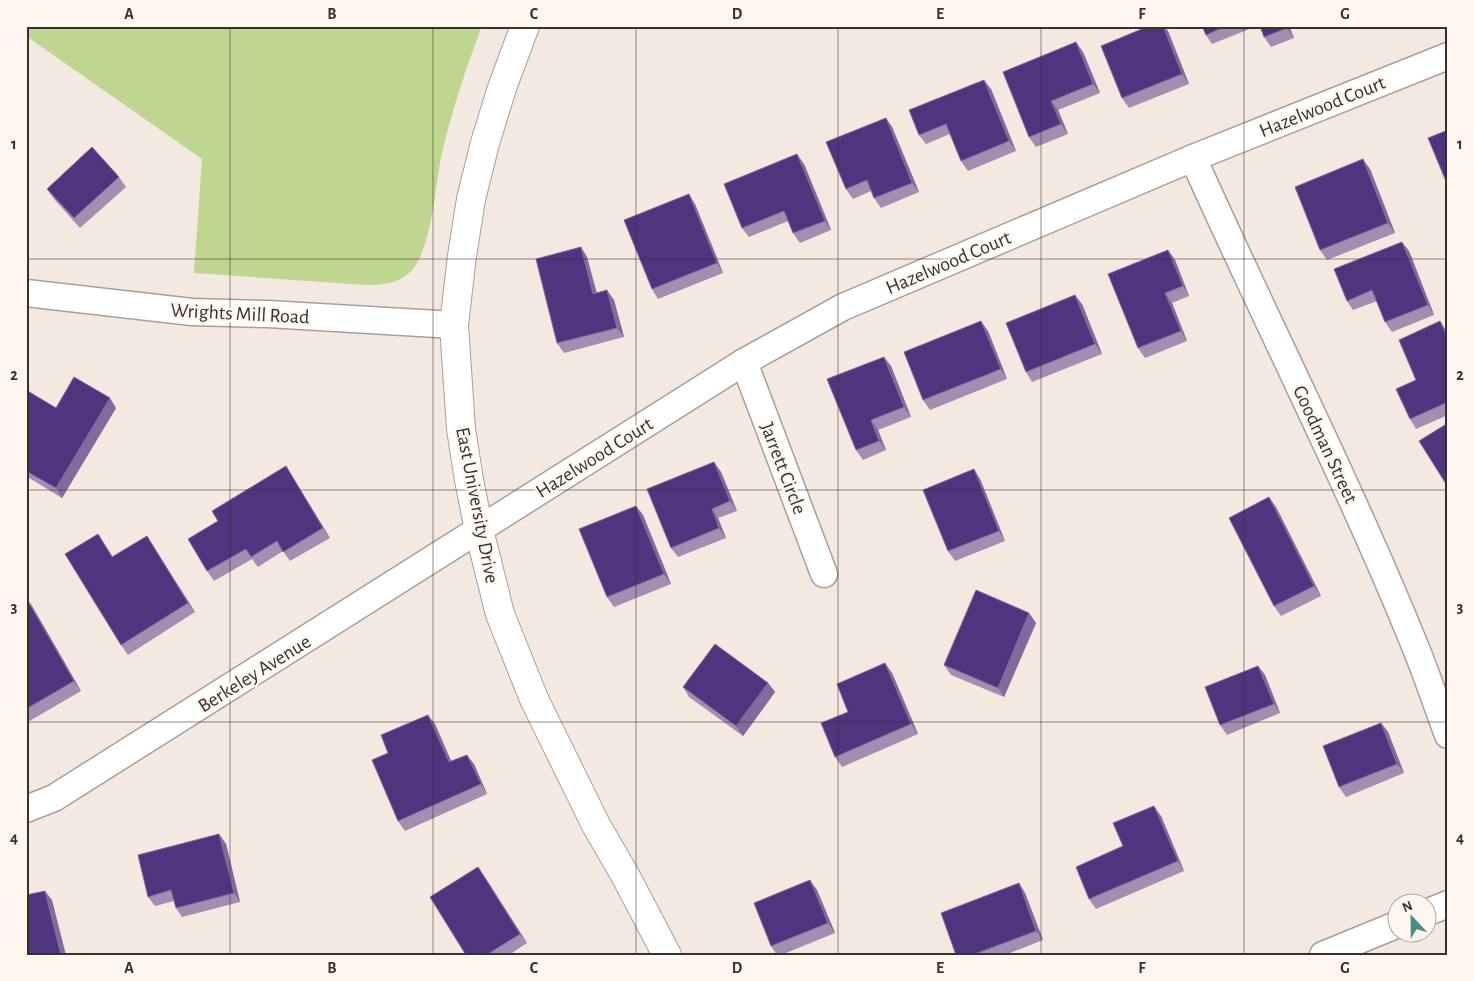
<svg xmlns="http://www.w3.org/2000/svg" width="1474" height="981" font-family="'Alegreya Sans',sans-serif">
	<rect width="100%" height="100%" fill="#f3e9e1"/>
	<path fill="#bfd691" d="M26,26h456c-16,42 -30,84 -40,127 -7,30 -10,101 -33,120 -13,11 -26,12 -43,12l-172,-12 8,-114 -176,-123z"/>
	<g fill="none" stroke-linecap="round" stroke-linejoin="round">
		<defs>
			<g id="street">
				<path d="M1193,158c73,163 155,323 222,488 12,29 22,60 33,89"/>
				<path d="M26,293l166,19 76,2 186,11"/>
				<path d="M744,362l80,212"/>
				<path d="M26,809l28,-11 690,-436 99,-55 350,-149 255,-102"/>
				<path d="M1426,913l22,-9"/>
				<path d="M1323,955l73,-30"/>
			</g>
			<path id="secondary" d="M525,26l-23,62 -17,55 -14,56 -9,57 -8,69 7,104 8,51 10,50 21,84 34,85 62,126 29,50 42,80"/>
		</defs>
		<use href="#street" stroke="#a99f98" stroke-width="29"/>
		<use href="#secondary" stroke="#a99f98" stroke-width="30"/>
		<use href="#street" stroke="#fff" stroke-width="26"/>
		<use href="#secondary" stroke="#fff" stroke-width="28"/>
	</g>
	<g fill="#a28eb0">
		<path d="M1202,26h55l-45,18 -6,-9z"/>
		<path d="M1260,26h29l5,12 -23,9 -7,-10z"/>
		<path d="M1168,31l21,53 -60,24 -7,-10z"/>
		<path d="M1083,52l17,41 -42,17 10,24 -32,13 -7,-10 -26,-65z"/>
		<path d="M991,89l25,62 -48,20 -7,-10 -11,-27 -24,10 -7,-9z"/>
		<path d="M886,118l6,9 27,65 -38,16 -7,-10 -3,-7 -18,8 -7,-10z"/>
		<path d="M804,164l27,66 -31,13 -7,-10 -5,-12 -39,16 -7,-9z"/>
		<path d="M1370,169l25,64 -68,27 -7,-10z"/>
		<path d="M119,177l7,10 -46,41 -26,-29 -7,-10z"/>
		<path d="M695,204l28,69 -65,26 -6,-10z"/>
		<path d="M581,247l6,10 10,36 17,7 10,37 -60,16 -7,-10z"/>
		<path d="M1168,250l7,10 14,36 -17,7 15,38 -42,17 -7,-10z"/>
		<path d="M1409,251l25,64 -42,17 -7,-10 -8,-21 -24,9 -6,-9z"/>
		<path d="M1082,304l20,50 -70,28 -6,-10z"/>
		<path d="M1440,321l8,13v81l-32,14 -6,-10 6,-39z"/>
		<path d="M988,331l19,48 -77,31 -7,-10z"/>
		<path d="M891,366l20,51 -33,13 8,20 -23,10 -7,-10z"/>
		<path d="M26,390l30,18h60l-54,90 -36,-22z"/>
		<path d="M714,462l7,10 16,39 -19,7 8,20 -48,19 -7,-9z"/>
		<path d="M292,476l38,62 -40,23 -7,-10 -25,16 -6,-8 -38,22 -7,-10z"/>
		<path d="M980,479l25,62 -50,20 -7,-10z"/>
		<path d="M636,506l7,9 28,69 -57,23 -7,-10z"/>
		<path d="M1276,507l45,89 -40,20 -7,-10z"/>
		<path d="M98,534l15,23 40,-11 42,66 -67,43 -7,-10z"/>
		<path d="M26,598l6,8 49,85 -55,32z"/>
		<path d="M1029,613l7,10 -32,74 -53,-22 -7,-10z"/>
		<path d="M1258,666l7,9 15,38 -53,22 -7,-10z"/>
		<path d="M892,673l26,61 -76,33 -7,-10 13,-45z"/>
		<path d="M768,683l7,9 -32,44 -54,-39 -6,-10z"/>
		<path d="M1381,723l7,9 16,41 -58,24 -7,-10z"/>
		<path d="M435,724l16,38 23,2 13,30 -82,37 -7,-10 -10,-68z"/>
		<path d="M1161,816l23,55 -88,38 -7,-10 34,-53z"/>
		<path d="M219,834l7,10 14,58 -58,15 -6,-9 -2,-7 -19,5 -7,-9z"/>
		<path d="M478,867l49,76 -18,12h-43z"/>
		<path d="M1019,883l6,10 18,47 -38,15h-49z"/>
		<path d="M817,890l18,43 -54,22h-4l-6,-9z"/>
	</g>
	<g fill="#826a9c">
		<path d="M1163,26h1l4,5 21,53 -7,-10z"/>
		<path d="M1286,26h3l5,12 -7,-10z"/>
		<path d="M1076,42l7,10 17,41 -7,-9z"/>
		<path d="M984,80l7,9 25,62 -7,-10z"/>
		<path d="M1051,101l7,9 10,24 -7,-10z"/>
		<path d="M886,118l6,9 27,65 -7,-9z"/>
		<path d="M797,154l7,10 27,66 -6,-9z"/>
		<path d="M1363,159l7,10 25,64 -7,-10z"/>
		<path d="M689,194l6,10 28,69 -6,-10z"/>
		<path d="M1402,242l7,9 25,64 -6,-10z"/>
		<path d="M581,247l6,10 12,46 -6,-9z"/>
		<path d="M1168,250l7,10 14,36 -6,-10z"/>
		<path d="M607,290l7,10 10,37 -7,-9z"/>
		<path d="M1165,293l7,10 15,38 -6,-10z"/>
		<path d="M1075,295l7,9 20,50 -7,-10z"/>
		<path d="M981,321l7,10 19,48 -6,-10z"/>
		<path d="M1440,321l8,13v5z"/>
		<path d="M884,357l7,9 20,51 -7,-10z"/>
		<path d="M110,398l6,10 -54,90 -6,-10z"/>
		<path d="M871,420l7,10 8,20 -7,-9z"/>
		<path d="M714,462l7,10 16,39 -7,-10z"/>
		<path d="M286,466l6,10 38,62 -7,-10z"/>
		<path d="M974,469l6,10 25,62 -6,-10z"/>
		<path d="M1269,497l7,10 45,89 -7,-10z"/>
		<path d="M636,506l7,9 28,69 -7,-10z"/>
		<path d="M712,509l6,9 8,20 -7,-10z"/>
		<path d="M147,536l6,10 42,66 -7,-9z"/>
		<path d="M26,598l6,8 49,85 -7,-10z"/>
		<path d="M1029,613l7,10 -32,74 -6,-9z"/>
		<path d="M885,663l7,10 26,61 -7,-10z"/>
		<path d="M1258,666l7,9 15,38 -6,-9z"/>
		<path d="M768,683l7,9 -32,44 -7,-10z"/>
		<path d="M428,715l7,9 21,48 -7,-10z"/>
		<path d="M1381,723l7,9 16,41 -7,-9z"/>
		<path d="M467,755l7,9 13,30 -6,-10z"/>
		<path d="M1154,806l7,10 23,55 -6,-10z"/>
		<path d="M219,834l7,10 14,58 -6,-9z"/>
		<path d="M478,867l7,10 42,66 -7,-9z"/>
		<path d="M810,880l7,10 18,43 -7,-10z"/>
		<path d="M1019,883l6,10 18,47 -7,-9z"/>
		<path d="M45,891l7,9 14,55h-5z"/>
	</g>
	<g fill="#51347e" stroke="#826a9c">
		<path d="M1149,26h14l19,48 -60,24 -21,-52z"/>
		<path d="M1202,26h24l-20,9z"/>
		<path d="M1260,26h26l1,2 -23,9z"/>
		<path d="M1076,42l17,42 -42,17 10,23 -32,13 -26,-65z"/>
		<path d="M984,80l25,61 -48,20 -15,-37 -27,11 -10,-25z"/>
		<path d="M886,118l26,65 -38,15 -7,-18 -21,9 -20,-47z"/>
		<path d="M1448,130v56l-20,-48z"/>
		<path d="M92,147l27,30 -45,41 -27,-29z"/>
		<path d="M797,154l28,67 -32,12 -9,-22 -42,17 -18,-44z"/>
		<path d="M1363,159l25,64 -68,27 -25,-63z"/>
		<path d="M689,194l28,69 -65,26 -28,-69z"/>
		<path d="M1402,242l26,63 -43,17 -13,-32 -25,11 -13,-32z"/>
		<path d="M581,247l12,47 14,-4 10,38 -60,15 -21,-84z"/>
		<path d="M1168,250l15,36 -18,7 16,38 -43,17 -30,-74z"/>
		<path d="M1075,295l20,49 -69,28 -20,-49z"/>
		<path d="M981,321l20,48 -78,31 -19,-48z"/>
		<path d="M1440,321l8,18v63l-38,17 -14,-30 20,-9 -17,-40z"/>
		<path d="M884,357l20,50 -33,13 8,21 -23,9 -29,-71z"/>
		<path d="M74,377l36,21 -54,90 -30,-17v-81l30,18z"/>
		<path d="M1448,423v64l-29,-46z"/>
		<path d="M714,462l16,39 -18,8 7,19 -48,20 -24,-59z"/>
		<path d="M286,466l37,62 -40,24 -6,-11 -26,16 -5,-8 -39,22 -19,-32 30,-18 -6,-10z"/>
		<path d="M974,469l25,62 -51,20 -25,-61z"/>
		<path d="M1269,497l45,89 -40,20 -45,-88z"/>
		<path d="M636,506l28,68 -57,23 -28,-68z"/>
		<path d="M98,534l14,23 35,-21 41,67 -67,42 -56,-91z"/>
		<path d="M976,590l53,23 -31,75 -54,-23z"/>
		<path d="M26,598l48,83 -48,28z"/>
		<path d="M715,644l53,39 -32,43 -53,-39z"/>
		<path d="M885,663l26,61 -76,33 -14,-34 27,-11 -11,-28z"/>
		<path d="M1258,666l16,38 -54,21 -15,-38z"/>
		<path d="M428,715l21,47 18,-7 14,29 -83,37 -26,-61 16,-7 -7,-18z"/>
		<path d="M1381,723l16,41 -58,23 -16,-41z"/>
		<path d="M1154,806l24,55 -89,38 -13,-32 47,-21 -10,-23z"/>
		<path d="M219,834l15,59 -58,15 -5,-18 -23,7 -10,-42z"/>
		<path d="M478,867l42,67 -34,21h-20l-36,-58z"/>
		<path d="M810,880l18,43 -57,23 -17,-43z"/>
		<path d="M1019,883l17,48 -64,24h-16l-15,-42z"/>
		<path d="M45,891l16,64h-35v-60z"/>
	</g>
	<path fill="none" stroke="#35312e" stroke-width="1" stroke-opacity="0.55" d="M230,26v929M433,26v929M636,26v929M838,26v929M1041,26v929M1244,26v929M26,259h1422M26,490h1422M26,722h1422"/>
	<g text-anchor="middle" stroke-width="5" stroke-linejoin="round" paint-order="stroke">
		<g font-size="20" fill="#35312e" stroke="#fff6f0">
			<text transform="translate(1322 106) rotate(-22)" y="7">Hazelwood Court</text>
			<text transform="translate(948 262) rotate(-23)" y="7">Hazelwood Court</text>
			<text transform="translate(240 313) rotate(3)" y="7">Wrights Mill Road</text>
			<text transform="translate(1326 444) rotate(65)" y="7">Goodman Street</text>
			<text transform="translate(594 457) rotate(-32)" y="7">Hazelwood Court</text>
			<text transform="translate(784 468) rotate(69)" y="7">Jarrett Circle</text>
			<text transform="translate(478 505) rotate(79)" y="7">East University Drive</text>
			<text transform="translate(254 673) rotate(-32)" y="7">Berkeley Avenue</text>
		</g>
	</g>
	<rect width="1474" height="981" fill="none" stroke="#fff6f0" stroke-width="55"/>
	<g transform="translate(1412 918) rotate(338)"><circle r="24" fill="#fff6f0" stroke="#aea7a2"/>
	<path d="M0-4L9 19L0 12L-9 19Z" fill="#478d86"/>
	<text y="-8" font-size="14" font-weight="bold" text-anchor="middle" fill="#35312e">N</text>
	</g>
	<rect x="28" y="28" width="1418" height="926" fill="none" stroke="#35312e" stroke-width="2"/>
	<g font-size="16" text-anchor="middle" font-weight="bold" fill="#35312e">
		<text x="129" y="19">A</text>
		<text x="332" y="19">B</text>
		<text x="534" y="19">C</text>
		<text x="737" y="19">D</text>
		<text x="940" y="19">E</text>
		<text x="1142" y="19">F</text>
		<text x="1345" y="19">G</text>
		<text x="14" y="149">1</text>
		<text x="1460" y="149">1</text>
		<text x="14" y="380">2</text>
		<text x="1460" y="380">2</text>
		<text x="14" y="612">3</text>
		<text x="1460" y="612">3</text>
		<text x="14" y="843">4</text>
		<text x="1460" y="843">4</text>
		<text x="129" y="973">A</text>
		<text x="332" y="973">B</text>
		<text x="534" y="973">C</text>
		<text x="737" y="973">D</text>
		<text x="940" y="973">E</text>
		<text x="1142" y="973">F</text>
		<text x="1345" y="973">G</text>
	</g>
</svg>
